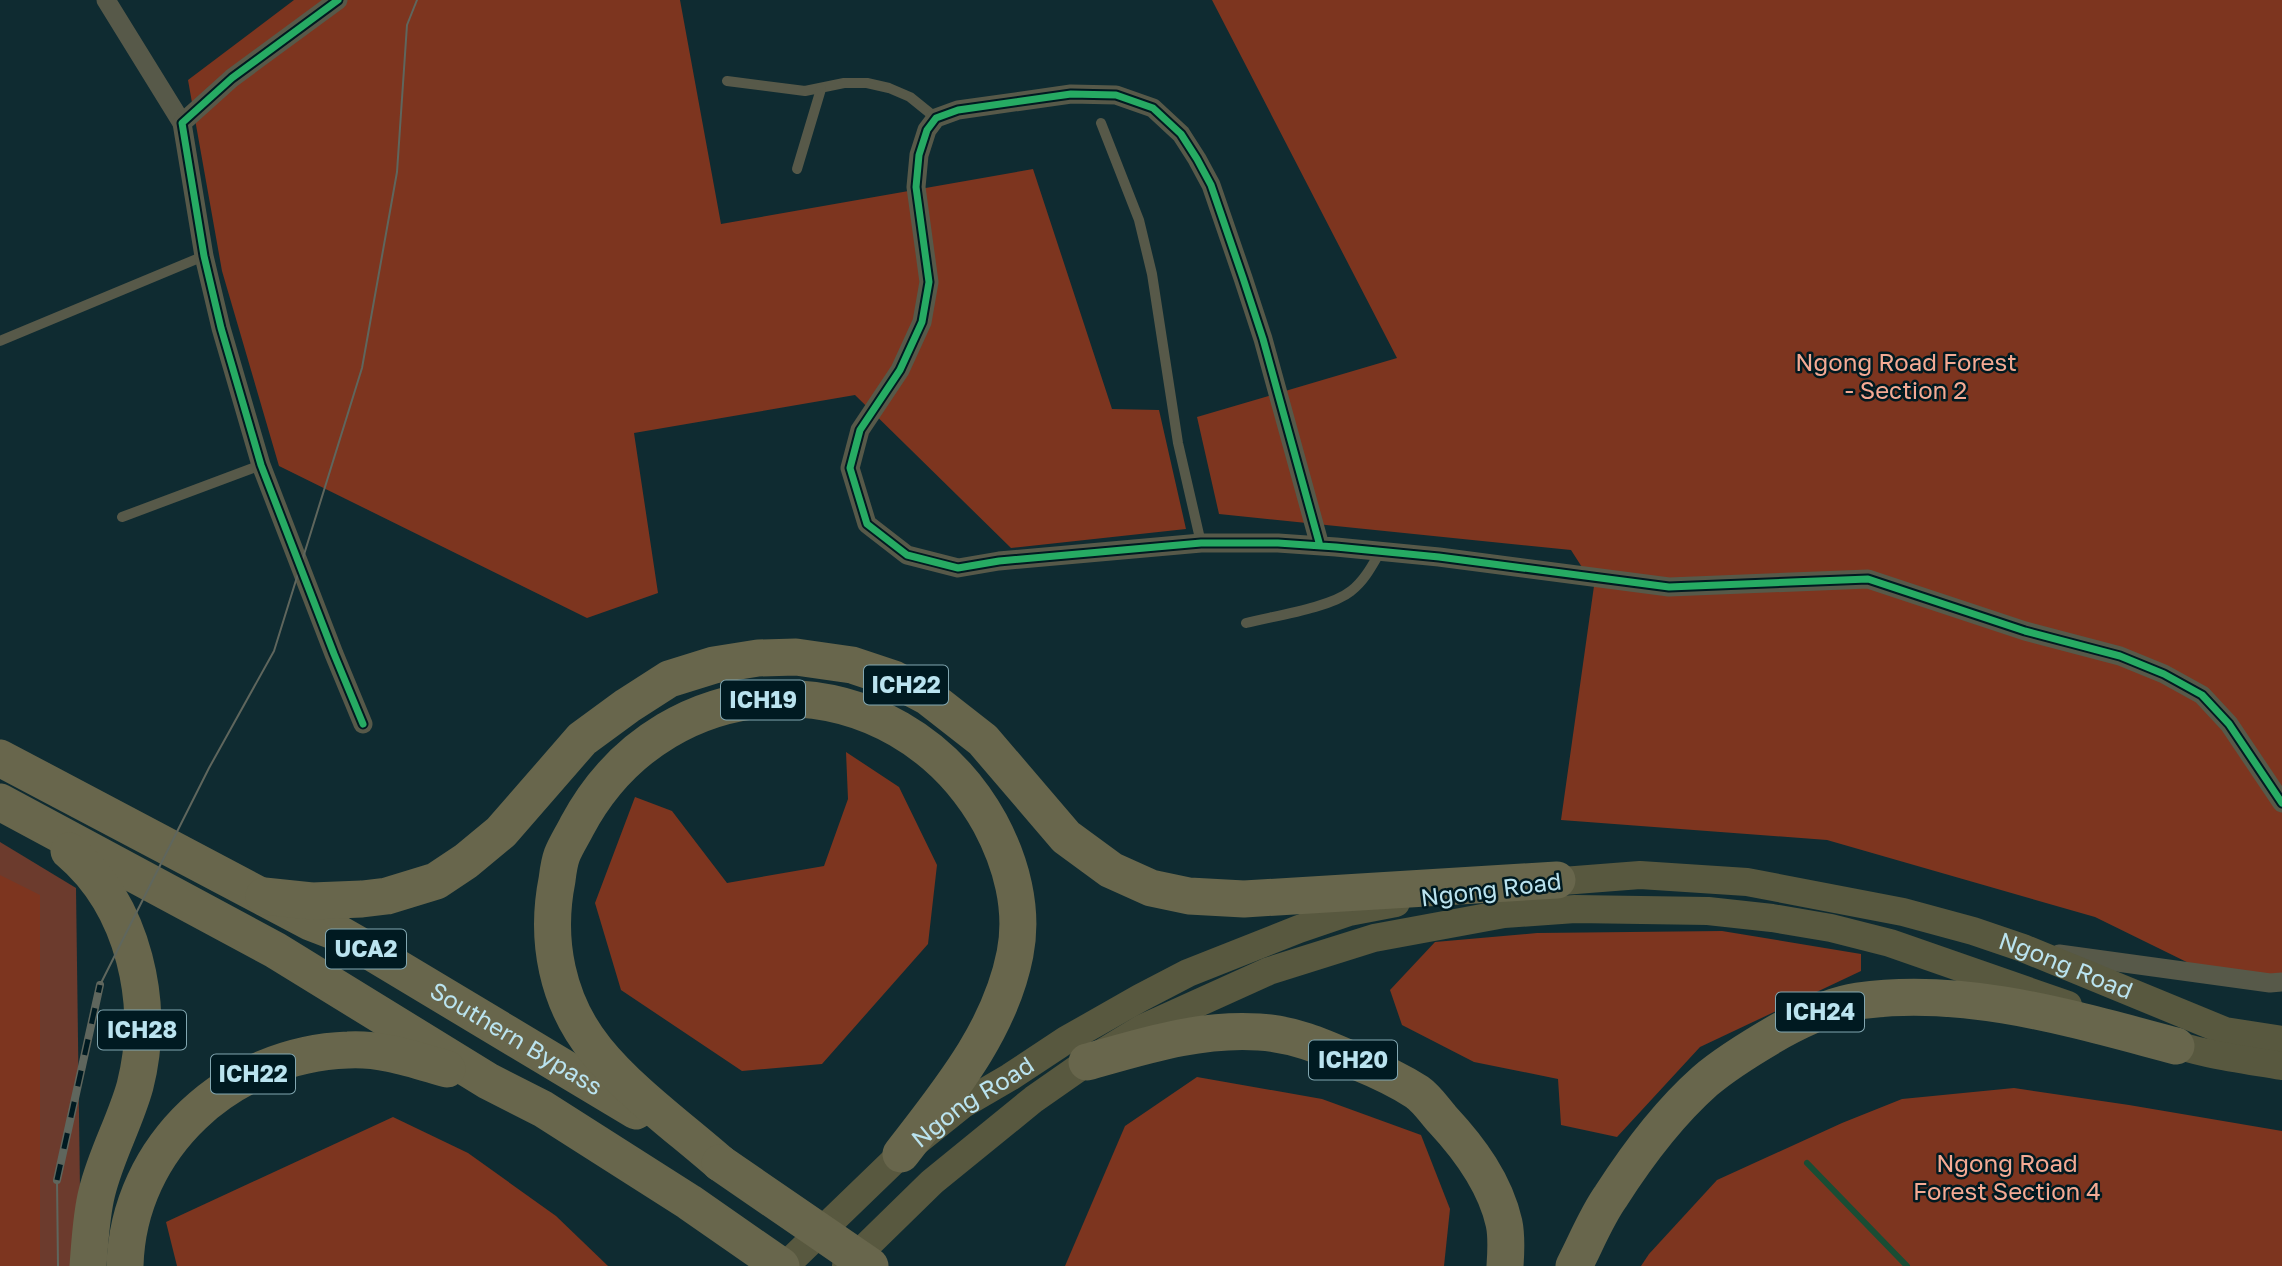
<svg xmlns="http://www.w3.org/2000/svg" width="2282" height="1266" font-family="'Golos Text',sans-serif">
	<rect width="100%" height="100%" fill="#0f2b31"/>
	<path fill="#6c3b2d" d="M0,842l76,46 5,378h-81z"/>
	<g fill="#7d351f">
		<path d="M294,0h386l41,224 312,-55 79,240 47,1 27,119 -175,19 -156,-153 -221,38 24,160 -71,25 -308,-152 -57,-195 -34,-191z"/>
		<path d="M1212,0h1070v988l-75,-16 -112,-55 -268,-77 -266,-20 33,-234 -23,-36 -352,-36 -22,-97 200,-59z"/>
		<path d="M846,752l53,35 38,78 -9,79 -106,120 -80,7 -121,-81 -26,-87 40,-106 37,14 55,72 97,-17 24,-67z"/>
		<path d="M0,875l40,20v371h-40z"/>
		<path d="M1722,931l139,23v17l-161,76 -83,90 -56,-12 -3,-46 -84,-17 -72,-37 -12,-35 45,-48 102,-9z"/>
		<path d="M1197,1077l125,22 99,36 29,74 -6,57h-379l60,-140z"/>
		<path d="M2014,1088l115,17 153,26v135h-641l8,-12 68,-74 125,-57 60,-24z"/>
		<path d="M393,1117l75,36 88,63 52,50h-431l-11,-44z"/>
	</g>
	<g fill="none" stroke-linecap="round" stroke-linejoin="round">
		<path stroke="#194d34" stroke-width="6" d="M1807,1163l100,103"/>
		<g stroke="#575949" stroke-width="10">
			<path d="M727,81l78,10 39,-8h23l22,5 21,9 26,21"/>
			<path d="M1101,123l38,97 13,54 26,169 23,100"/>
			<path d="M797,169l24,-80"/>
			<path d="M0,341l204,-85"/>
			<path d="M122,517l139,-52"/>
			<path d="M1246,623c27,-7 84,-15 105,-32 13,-10 21,-25 29,-39"/>
		</g>
		<g stroke="#575949" stroke-width="19">
			<path d="M106,0l76,123"/>
			<path d="M338,0l-106,78 -50,45 22,133 17,72 40,137 73,189 29,70"/>
			<path d="M1320,546l-57,-207 -20,-61 -32,-93 -14,-26 -16,-25 -28,-26 -37,-13 -45,-1 -113,16 -22,8 -9,12 -8,25 -3,32 13,95 -7,40 -22,48 -40,60 -10,38 17,56 40,31 51,13 41,-7 202,-18h77l58,4 103,10 230,30 199,-8 157,52 95,25 44,18 38,21 27,29 53,79"/>
			<path d="M2059,954l211,29 12,-1"/>
		</g>
		<g stroke="#58583f" stroke-width="28">
			<path id="s1" d="M1537,883l103,-8 107,7 156,30 70,19 50,17 202,83 57,9"/>
			<path d="M2159,1039c39,15 82,20 123,27"/>
			<path id="s2" d="M785,1266l116,-112 61,-49 48,-28 56,-37 74,-42 48,-25 111,-44 50,-17 47,-9"/>
			<path d="M846,1266l86,-84 102,-83 53,-37 56,-34 126,-57 105,-33 130,-24 71,-5 133,2 64,7 59,10 59,15 178,62"/>
		</g>
		<g stroke="#68664c" stroke-width="37">
			<path id="s3" d="M0,758l310,164 26,10 35,20 265,159"/>
			<path d="M0,802l275,148 213,131 55,28 146,93 92,64"/>
			<path d="M69,851c65,55 87,153 66,235 -10,36 -29,69 -38,106 -6,23 -7,50 -9,74"/>
			<path d="M264,896l48,5 50,-2 25,-3 49,-15 30,-20 35,-29 81,-93 45,-33 42,-27 45,-14 44,-7 38,-1 56,8 42,14 34,18 55,43 83,97 45,33 40,18 38,8 55,3 313,-19"/>
			<path d="M1087,1062c57,-16 112,-34 172,-30 36,2 64,15 96,29 22,9 42,18 62,31 10,7 17,18 25,27 28,30 53,64 62,104 3,14 2,29 1,43"/>
			<path d="M720,1163c-40,-35 -91,-72 -124,-113 -39,-48 -51,-110 -39,-170 1,-8 2,-17 5,-25 4,-10 10,-19 15,-29 90,-169 320,-170 413,-3 21,39 34,86 25,131 -15,77 -67,139 -114,200"/>
			<path d="M125,1266c3,-120 105,-212 223,-216 34,-2 67,10 99,19"/>
			<path d="M1574,1266c12,-23 22,-49 37,-70 25,-39 59,-84 94,-115 22,-19 49,-35 75,-50 24,-13 51,-26 78,-30 109,-15 215,18 318,45"/>
		</g>
		<g stroke="#5f665d" stroke-width="2">
			<path d="M100,985l109,-217 65,-117 88,-283 35,-196 10,-147 10,-25"/>
			<path d="M57,1180l1,86"/>
		</g>
		<defs>
			<path id="rail" d="M57,1180l43,-195"/>
		</defs>
		<use href="#rail" stroke="#5f665d" stroke-width="8"/>
		<use href="#rail" stroke="#001a21" stroke-width="5" stroke-dasharray="16" stroke-linecap="butt"/>
		<path stroke="#68664c" stroke-width="37" d="M720,1163l150,103"/>
		<defs>
			<g id="cycleway">
				<path d="M338,0l-106,78 -50,45 22,133 17,72 40,137 73,189 29,70"/>
				<path d="M1320,546l-57,-207 -20,-61 -32,-93 -14,-26 -16,-25 -28,-26 -37,-13 -45,-1 -113,16 -22,8 -9,12 -8,25 -3,32 13,95 -7,40 -22,48 -40,60 -10,38 17,56 40,31 51,13 41,-7 202,-18h77l58,4 103,10 230,30 199,-8 157,52 95,25 44,18 38,21 27,29 53,79"/>
			</g>
		</defs>
		<use href="#cycleway" stroke="#001a21" stroke-width="11"/>
		<use href="#cycleway" stroke="#26ab63" stroke-width="7"/>
	</g>
	<g text-anchor="middle" stroke-width="5" stroke-linejoin="round" paint-order="stroke">
		<g fill="#001a21" stroke="#82a7b1" stroke-width="2">
			<rect x="864" y="665.5" width="84" height="39" rx="5"/>
			<rect x="721" y="680.5" width="84" height="39" rx="5"/>
			<rect x="326" y="929.5" width="80" height="39" rx="5"/>
			<rect x="1776" y="992.5" width="88" height="39" rx="5"/>
			<rect x="98" y="1010.5" width="88" height="39" rx="5"/>
			<rect x="1309" y="1040.5" width="88" height="39" rx="5"/>
			<rect x="211" y="1054.5" width="84" height="39" rx="5"/>
		</g>
		<g font-size="23" font-weight="bold" fill="#bae3ef">
			<text x="906" y="693">ICH22</text>
			<text x="763" y="708">ICH19</text>
			<text x="366" y="957">UCA2</text>
			<text x="1820" y="1020">ICH24</text>
			<text x="142" y="1038">ICH28</text>
			<text x="1353" y="1068">ICH20</text>
			<text x="253" y="1082">ICH22</text>
		</g>
		<g font-size="24" fill="#f4aa94" stroke="#001a21">
			<text x="1906" y="371">Ngong Road Forest<tspan x="1906" dy="28">- Section 2</tspan></text>
			<text x="2007" y="1172">Ngong Road<tspan x="2007" dy="28">Forest Section 4</tspan></text>
		</g>
		<g font-size="24" fill="#bae3ef" stroke="#001a21">
			<text transform="translate(1491 890) rotate(-7)" y="8">Ngong Road</text>
			<text dy="8" stroke="none"><textPath href="#s1" startOffset="541">Ngong Road</textPath></text>
			<text dy="8" stroke="none"><textPath href="#s3" startOffset="588">Southern Bypass</textPath></text>
			<text dy="8" stroke="none"><textPath href="#s2" startOffset="250">Ngong Road</textPath></text>
		</g>
	</g>
</svg>
